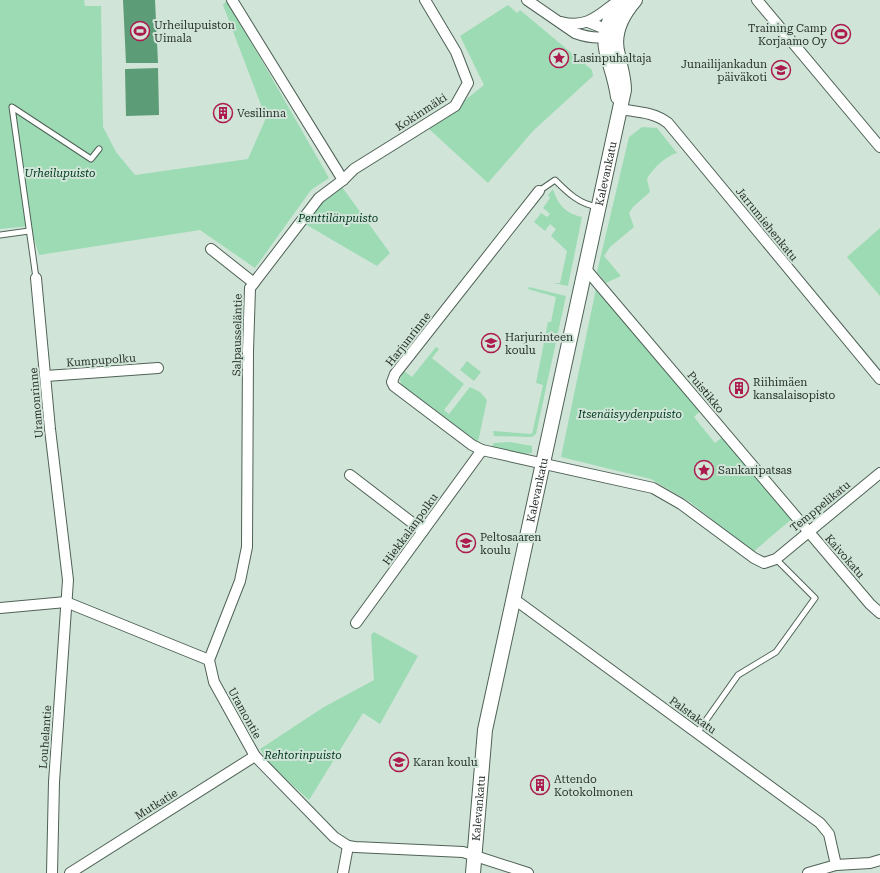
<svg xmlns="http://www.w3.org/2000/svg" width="880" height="873" font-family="'Roboto Serif',serif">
	<rect width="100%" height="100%" fill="#d0e5d7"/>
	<g fill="#9ddbb5">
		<path d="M0,0h84l1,6h16l2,121 13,25 19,23 113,-16 18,-41 -43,-113 4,-5 102,178 -18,12 -56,78 -55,-38 -161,25 -9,-29 -30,3z"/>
		<path d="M508,5l9,8 3,-3 72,60 1,6 -60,55 -45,52 -59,-54 55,-44 -24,-49z"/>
		<path d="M642,127l15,1 20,25c-11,3 -25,16 -30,26l3,13 -17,15 -4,6 5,14 -24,20 -6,9 17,20 -15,7 -9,-11 32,-135z"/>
		<path d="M342,187l48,66 -13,13 -72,-42 18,-24z"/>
		<path d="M553,189c5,16 13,25 29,28l-14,69 -15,-3h7l7,-32 -16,-15 5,-7 -6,-5 -5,7 -11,-9 7,-9 6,4 3,-3 -7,-6 7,-10 -2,-3z"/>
		<path d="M880,228v68l-33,-39z"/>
		<path d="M597,284l105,125 -8,8 21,26 9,-7 69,82 -40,34 -63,-50 -39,-23 -90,-22z"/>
		<path d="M529,287l37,9 -30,138 -4,3 -38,-1 -1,-5 39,3 11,-49 -7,-2 12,-61h3l5,-25 -28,-8z"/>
		<path d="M436,347l3,2 -7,9 32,26 -20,26 5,4 21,-27 10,5 7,8 -9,42 -77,-57 -1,-6 4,-8 8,6z"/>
		<path d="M467,361l14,11 -7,9 -14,-11z"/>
		<path d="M510,442l22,4v7l-8,1 -29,-6 -3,-2 2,-3z"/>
		<path d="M374,632l44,24 -38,68 -17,-11 -54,87 -39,-35 -10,-16 64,-42 50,-27 -3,-45z"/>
	</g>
	<g fill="#5c9c77">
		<path d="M123,0h32l3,63h-32z"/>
		<path d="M158,68l1,47 -33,1 -1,-47z"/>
	</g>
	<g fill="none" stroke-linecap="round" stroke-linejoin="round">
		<defs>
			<g id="lane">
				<path d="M539,191l16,-11c13,13 24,24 43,27"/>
				<path d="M0,235l29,-4"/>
				<path d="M36,278l-24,-171 79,52 8,-10"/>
				<path d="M697,733l41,-58 38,-23 39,-54 -39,-39"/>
			</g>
			<g id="street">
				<path d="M232,0l111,180"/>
				<path d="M425,0l31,52 12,31 -13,23 -101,63 -11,11 -24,18 -69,90 -2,63 -1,196 -7,34 -31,79 5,22 41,74 79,81 14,9 7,1 108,5 65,21"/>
				<path d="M527,0l48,33c11,4 24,6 36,3"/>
				<path d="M757,0l123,147"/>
				<path d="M561,22c26,7 38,-7 58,-22"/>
				<path d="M588,22l25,10"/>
				<path d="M620,109c17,3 34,3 48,14l212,256"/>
				<path d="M539,191l-144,183 -3,8 2,4 78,59 10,5 171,38 28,16 73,54 10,5 12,-4 104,-86"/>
				<path d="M211,249l43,34"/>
				<path d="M585,268l285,336 10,9"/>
				<path d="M36,278l14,151 18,151 -14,202 -2,91"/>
				<path d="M46,376l112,-8"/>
				<path d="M350,475l73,56"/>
				<path d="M514,599l306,224 9,11 7,31"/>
				<path d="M0,608l66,-6 143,58"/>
				<path d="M356,623l126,-173"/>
				<path d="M70,873l185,-117"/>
				<path d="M343,873l5,-27"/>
				<path d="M808,873l28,-8 34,-2 10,-3"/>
			</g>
			<g id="secondary">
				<path d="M618,97c-6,-43 -28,-57 5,-97"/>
				<path id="s1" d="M473,873l12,-143 139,-640c0,-13 -4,-23 -6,-35 -6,-20 4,-40 17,-55"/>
			</g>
		</defs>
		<use href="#lane" stroke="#4f6256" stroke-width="7"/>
		<use href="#street" stroke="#4f6256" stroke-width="12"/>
		<use href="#secondary" stroke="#4f6256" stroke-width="16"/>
		<use href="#lane" stroke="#fff" stroke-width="5"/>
		<use href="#street" stroke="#fff" stroke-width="10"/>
		<use href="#secondary" stroke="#fff" stroke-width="14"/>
	</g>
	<defs>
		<symbol id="stadium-ring" viewBox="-11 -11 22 22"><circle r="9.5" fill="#d0e5d7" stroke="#ac1a4e" stroke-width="1.5"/><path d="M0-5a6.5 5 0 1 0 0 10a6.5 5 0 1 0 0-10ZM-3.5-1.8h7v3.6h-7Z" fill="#ac1a4e"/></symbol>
		<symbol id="sight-ring" viewBox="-11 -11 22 22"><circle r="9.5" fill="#d0e5d7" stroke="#ac1a4e" stroke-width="1.5"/><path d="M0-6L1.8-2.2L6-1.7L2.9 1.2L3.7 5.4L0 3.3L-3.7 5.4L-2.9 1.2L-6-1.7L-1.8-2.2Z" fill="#ac1a4e"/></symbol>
		<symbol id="school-ring" viewBox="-11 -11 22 22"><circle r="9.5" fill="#d0e5d7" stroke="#ac1a4e" stroke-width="1.5"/><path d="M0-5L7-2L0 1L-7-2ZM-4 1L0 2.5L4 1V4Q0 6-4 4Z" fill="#ac1a4e"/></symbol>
		<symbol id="building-ring" viewBox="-11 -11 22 22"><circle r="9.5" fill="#d0e5d7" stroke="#ac1a4e" stroke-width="1.5"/><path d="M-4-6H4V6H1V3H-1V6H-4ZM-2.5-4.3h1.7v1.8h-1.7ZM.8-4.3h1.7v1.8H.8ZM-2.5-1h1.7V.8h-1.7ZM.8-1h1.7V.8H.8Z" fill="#ac1a4e"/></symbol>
	</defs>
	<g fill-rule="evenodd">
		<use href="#stadium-ring" x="129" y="20" width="22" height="22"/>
		<use href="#stadium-ring" x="830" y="23" width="22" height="22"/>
		<use href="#sight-ring" x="548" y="47" width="22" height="22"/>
		<use href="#school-ring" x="770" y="59" width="22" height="22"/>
		<use href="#building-ring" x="212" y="102" width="22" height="22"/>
		<use href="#school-ring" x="480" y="332" width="22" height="22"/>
		<use href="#building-ring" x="728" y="377" width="22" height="22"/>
		<use href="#sight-ring" x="693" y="459" width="22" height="22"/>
		<use href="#school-ring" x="455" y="532" width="22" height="22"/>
		<use href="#school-ring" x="388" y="751" width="22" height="22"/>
		<use href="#building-ring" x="529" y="774" width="22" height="22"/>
	</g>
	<g text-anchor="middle" stroke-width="4" stroke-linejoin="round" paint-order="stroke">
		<g font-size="11" fill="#29312c" stroke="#d0e5d7" text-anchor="start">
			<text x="154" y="29">Urheilupuiston<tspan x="154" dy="13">Uimala</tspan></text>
			<text x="827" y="32" text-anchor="end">Training Camp<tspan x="827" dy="13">Korjaamo Oy</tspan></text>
			<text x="573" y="62">Lasinpuhaltaja</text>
			<text x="767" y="68" text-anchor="end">Junailijankadun<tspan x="767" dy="13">päiväkoti</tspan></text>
			<text x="237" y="117">Vesilinna</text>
			<text x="505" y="341">Harjurinteen<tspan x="505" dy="13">koulu</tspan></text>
			<text x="753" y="386">Riihimäen<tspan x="753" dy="13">kansalaisopisto</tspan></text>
			<text x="718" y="474">Sankaripatsas</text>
			<text x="480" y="541">Peltosaaren<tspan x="480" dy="13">koulu</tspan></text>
			<text x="413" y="766">Karan koulu</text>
			<text x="554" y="783">Attendo<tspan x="554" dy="13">Kotokolmonen</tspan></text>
		</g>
		<g font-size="11" fill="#29312c" stroke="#d0e5d7">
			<text transform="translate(421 112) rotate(-33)" y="4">Kokinmäki</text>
			<text dy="4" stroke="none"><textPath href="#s1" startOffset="713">Kalevankatu</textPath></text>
			<text transform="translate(767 224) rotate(51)" y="4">Jarrumiehenkatu</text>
			<text transform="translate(237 335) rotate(-89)" y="4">Salpausseläntie</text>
			<text transform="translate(408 339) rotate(-52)" y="4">Harjunrinne</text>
			<text transform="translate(101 360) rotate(-4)" y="4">Kumpupolku</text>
			<text transform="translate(706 392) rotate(50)" y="4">Puistikko</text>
			<text transform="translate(36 403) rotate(-95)" y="4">Uramonrinne</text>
			<text dy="4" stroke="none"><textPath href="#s1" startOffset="389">Kalevankatu</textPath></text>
			<text transform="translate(820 506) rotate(-39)" y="4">Temppelikatu</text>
			<text transform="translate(410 529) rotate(-54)" y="4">Hiekkalanpolku</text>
			<text transform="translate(845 556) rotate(49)" y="4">Kaivokatu</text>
			<text transform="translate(245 713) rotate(61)" y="4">Uramontie</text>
			<text transform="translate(693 715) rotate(36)" y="4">Palstakatu</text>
			<text transform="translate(45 737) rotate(-86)" y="4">Louhelantie</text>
			<text transform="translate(156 804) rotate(-32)" y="4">Mutkatie</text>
			<text dy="4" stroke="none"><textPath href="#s1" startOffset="65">Kalevankatu</textPath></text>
		</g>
		<g font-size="11" font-style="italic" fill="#00371e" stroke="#d0e5d7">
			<text x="60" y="177">Urheilupuisto</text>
			<text x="338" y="222">Penttilänpuisto</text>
			<text x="630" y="418">Itsenäisyydenpuisto</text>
			<text x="303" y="759">Rehtorinpuisto</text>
		</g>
	</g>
</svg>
